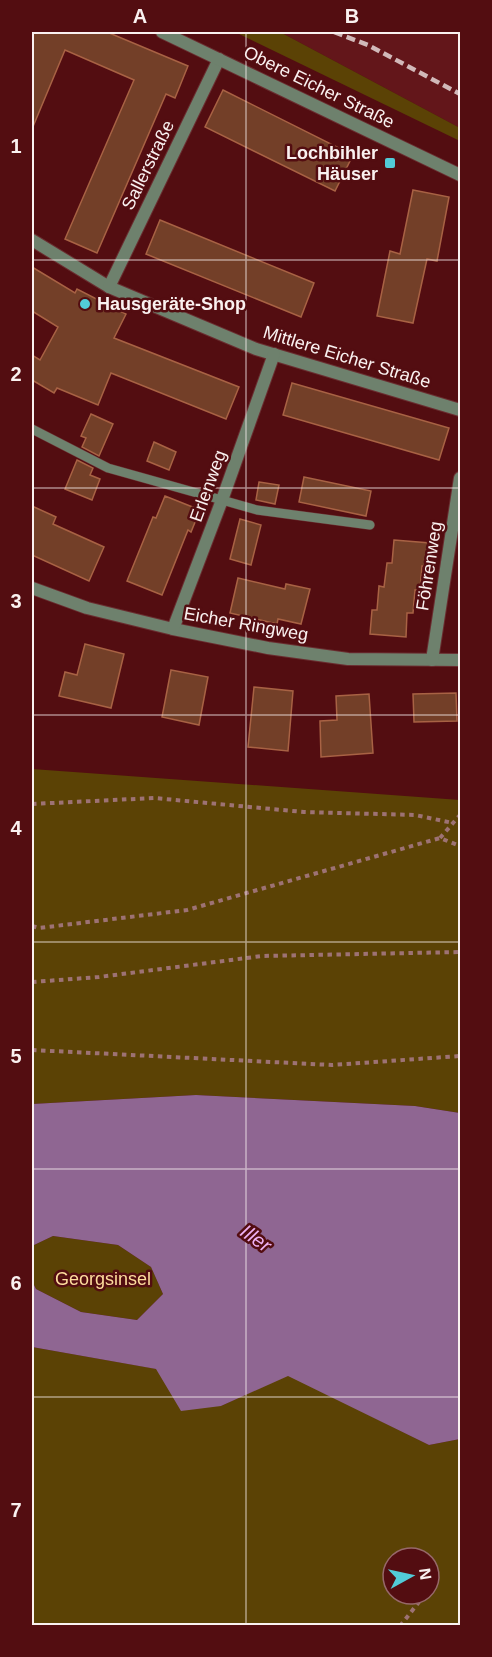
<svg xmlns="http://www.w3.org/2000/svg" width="492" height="1657" font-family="Helvetica,sans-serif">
	<rect width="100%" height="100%" fill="#530d11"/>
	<path fill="#63161a" d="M280,32h180v96z"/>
	<g fill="#5b4205" fill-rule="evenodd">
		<path d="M235,32h45l180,96v13z"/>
		<path d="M32,769l428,31v313l-45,-7 -219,-11 -164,9z"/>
		<path d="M53,1236l65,9 33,22 12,27 -26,26 -56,-8 -45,-23 -4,-8v-35z"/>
		<path d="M32,1347l125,22 64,37 67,-31 141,70 31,-6v186h-428zM393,1558h36v36h-36z"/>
	</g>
	<path fill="#8f6692" d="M196,1095l219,11 45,7v326l-31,6 -141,-69 -67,30 -40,5 -25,-42 -124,-22v-66l4,8 45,23 56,8 26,-26 -12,-27 -33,-22 -65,-9 -21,10v-142z"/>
	<g fill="#733f28" stroke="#a86244" stroke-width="1.5">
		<path d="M32,32h75l81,34 -13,32 -9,-4 -69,159 -32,-14 69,-159 -69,-30 -33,79z"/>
		<path d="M223,90l130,65 -18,36 -130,-64z"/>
		<path d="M413,190l36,7 -12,64 -10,-2 -14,64 -36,-7 13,-65 10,3z"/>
		<path d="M160,220l154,63 -13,34 -155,-63z"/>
		<path d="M32,267l43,26 2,-4 49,25 -12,24 125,49 -13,32 -115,-46 -13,32 -41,-17 -3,5 -22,-13v-25l8,5 18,-33 -26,-16z"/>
		<path d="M292,383l157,45 -10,32 -156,-45z"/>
		<path d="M91,414l22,10 -14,32 -17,-9 4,-9 -5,-2z"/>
		<path d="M154,442l22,10 -7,18 -22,-9z"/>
		<path d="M77,460l16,8 -3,7 10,4 -8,21 -27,-11z"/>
		<path d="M304,477l67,14 -5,25 -67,-14z"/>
		<path d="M259,482l20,3 -4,19 -19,-4z"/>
		<path d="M165,496l35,14 -9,22 -3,-2 -26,65 -35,-14 26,-64 3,1z"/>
		<path d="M32,506l24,11 -3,7 51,23 -15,34 -57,-26z"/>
		<path d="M240,519l21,6 -10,40 -21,-6z"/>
		<path d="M394,540l36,3 -2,23h-6l-2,24h-5l-2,23h-6l-1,24 -36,-3 2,-24h5l2,-24 5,1 3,-24h5z"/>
		<path d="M238,578l47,11 1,-5 24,5 -9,35 -23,-5 -1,5 -47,-11z"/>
		<path d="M85,644l39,10 -13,54 -52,-12 6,-24 12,3z"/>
		<path d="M171,670l37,7 -9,48 -37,-8z"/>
		<path d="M254,687l39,4 -5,60 -40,-4z"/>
		<path d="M456,693l1,28 -43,1 -1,-28z"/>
		<path d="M369,694l4,59 -52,4 -1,-36 17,-1 -1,-24z"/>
	</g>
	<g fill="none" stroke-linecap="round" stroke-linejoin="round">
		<defs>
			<path id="service" d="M32,429l76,39 114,32 35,10 113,15"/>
			<g id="minor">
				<path d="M32,240l77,47 147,62 204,61"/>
				<path d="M109,287l110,-228"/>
				<path d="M32,588l55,20 86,21 95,19 80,11 112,1"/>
				<path d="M173,629l49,-129 52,-146"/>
				<path d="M432,660l28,-182"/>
			</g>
			<path id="tertiary" d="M162,32l298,143"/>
		</defs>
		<use href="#service" stroke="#6a2d30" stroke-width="10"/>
		<use href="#minor" stroke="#6a2d30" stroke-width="14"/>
		<use href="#tertiary" stroke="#6a2d30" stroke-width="14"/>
		<g stroke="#9d7274" stroke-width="4" stroke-dasharray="4.5 4.5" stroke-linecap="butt">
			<path d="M32,804l122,-6 150,14 111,3 38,8"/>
			<path d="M440,838l20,-23"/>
			<path d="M32,926l7,2 148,-18 253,-72 20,8"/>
			<path d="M32,982l67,-5 163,-21 198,-4"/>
			<path d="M32,1050l300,15 128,-9"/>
			<path d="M400,1626l19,-24"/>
		</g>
		<use href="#service" stroke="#6e816d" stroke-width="9"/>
		<use href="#minor" stroke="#6e816d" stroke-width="12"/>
		<use href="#tertiary" stroke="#6e816d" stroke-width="12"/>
		<path stroke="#d1b9b9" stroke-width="4.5" stroke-dasharray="9 4.5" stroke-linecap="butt" d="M334,32l34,13 92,49"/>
	</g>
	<path fill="none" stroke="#faf1f0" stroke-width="1.5" stroke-opacity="0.55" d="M246,32v1594M32,260h428M32,488h428M32,715h428M32,942h428M32,1169h428M32,1397h428"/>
	<g fill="#52cbd7" stroke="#530d11" stroke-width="2">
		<rect x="384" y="157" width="12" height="12" rx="3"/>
		<circle cx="85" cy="304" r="6"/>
	</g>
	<g text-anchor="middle" stroke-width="5" stroke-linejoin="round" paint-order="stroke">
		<g font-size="18" fill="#faf1f0" stroke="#530d11">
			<text transform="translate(319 87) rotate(26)" y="6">Obere Eicher Straße</text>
			<text transform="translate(148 165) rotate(-64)" y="6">Sallerstraße</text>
			<text transform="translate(347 357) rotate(17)" y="6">Mittlere Eicher Straße</text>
			<text transform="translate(208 486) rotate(-70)" y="6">Erlenweg</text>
			<text transform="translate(429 566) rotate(-81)" y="6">Föhrenweg</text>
			<text transform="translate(246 624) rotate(10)" y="6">Eicher Ringweg</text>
		</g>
		<g font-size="18" font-weight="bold" fill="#faf1f0" stroke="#530d11" text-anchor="end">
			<text x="378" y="159">Lochbihler<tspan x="378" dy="21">Häuser</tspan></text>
			<text x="97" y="310" text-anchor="start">Hausgeräte-Shop</text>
		</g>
		<g font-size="18" fill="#fddd9d" stroke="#530d11">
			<text x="103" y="1285">Georgsinsel</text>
		</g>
		<g font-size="20" font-style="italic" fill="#eeb1f3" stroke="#530d11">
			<text transform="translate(256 1238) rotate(35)" y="7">Iller</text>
		</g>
	</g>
	<rect width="492" height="1657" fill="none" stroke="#530d11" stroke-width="66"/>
	<g transform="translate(411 1576) rotate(82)"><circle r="28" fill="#530d11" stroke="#96686a" stroke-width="1.5"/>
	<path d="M0-4.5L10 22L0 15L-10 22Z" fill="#52cbd7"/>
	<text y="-9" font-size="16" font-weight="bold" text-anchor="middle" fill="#faf1f0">N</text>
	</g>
	<rect x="33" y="33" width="426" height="1591" fill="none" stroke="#faf1f0" stroke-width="2"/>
	<g font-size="20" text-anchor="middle" font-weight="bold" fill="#faf1f0">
		<text x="140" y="23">A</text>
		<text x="352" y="23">B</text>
		<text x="16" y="153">1</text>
		<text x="16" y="381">2</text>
		<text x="16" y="608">3</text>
		<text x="16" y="835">4</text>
		<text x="16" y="1063">5</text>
		<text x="16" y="1290">6</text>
		<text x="16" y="1517">7</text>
	</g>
</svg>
